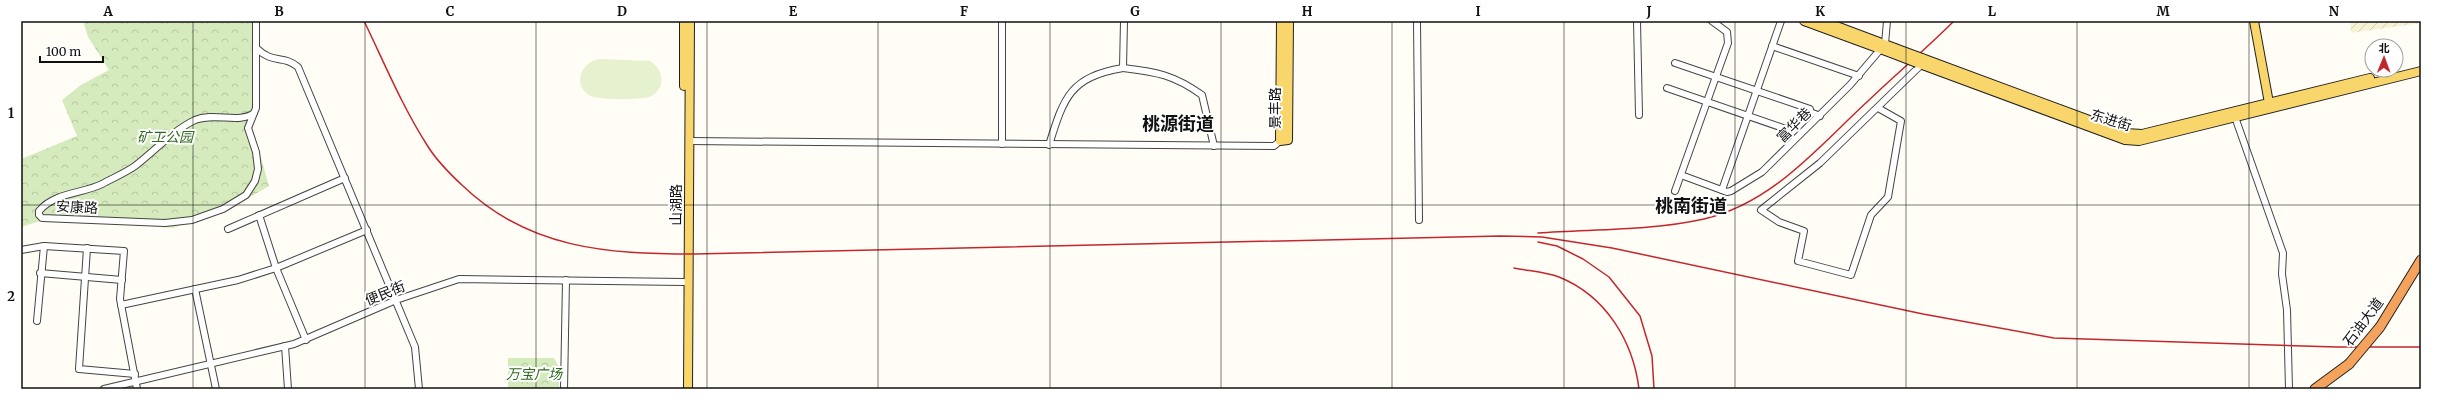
<svg xmlns="http://www.w3.org/2000/svg" width="2442" height="410" font-family="Merriweather,'Noto Sans SC',serif">
	<defs>
		<pattern id="farmland-furrows" width="10" height="10" patternUnits="userSpaceOnUse"><rect width="10" height="10" fill="#f6f3d4"/><path d="M-1 1l2-2M0 10L10 0M9 11l2-2" fill="none" stroke="#d2cfb5"/></pattern>
		<pattern id="park-crowns" width="20" height="18" patternUnits="userSpaceOnUse"><rect width="20" height="18" fill="#d5ebbd"/><path d="M2 6a3 3 0 1 1 6 0M12 15a3 3 0 1 1 6 0" fill="none" stroke="#b6c8a1"/></pattern>
	</defs>
	<rect width="100%" height="100%" fill="#fffdf5"/>
	<path fill="url(#farmland-furrows)" d="M2350,21h71v2l-70,10z"/>
	<g fill="url(#park-crowns)">
		<path d="M83,21h170l-1,105 17,60 -38,22 -58,20 -108,-9 -28,3 -16,5v-68l56,-23 -15,-36 19,-15 28,-15 -21,-33z"/>
		<path d="M508,358h46l5,9v22h-51z"/>
	</g>
	<path fill="#e6f2cf" d="M599,59l51,2c8,5 13,13 11,23 -2,6 -6,11 -12,13 -9,3 -50,3 -58,-1 -20,-10 -10,-34 8,-37z"/>
	<g fill="none" stroke-linecap="round" stroke-linejoin="round">
		<defs>
			<g id="minor">
				<path d="M1417,21l2,199"/>
				<path d="M1637,21l2,94"/>
				<path d="M1772,46l87,30"/>
				<path d="M256,48c18,17 26,6 42,19l117,280 4,42"/>
				<path d="M1675,63l135,46v3l10,4"/>
				<path d="M1123,68c34,4 51,7 79,27l12,51"/>
				<path d="M1667,88l119,41"/>
				<path d="M1878,108l23,13 -13,76 -17,18 -20,60 -53,-14 6,-30 -25,-9 -18,-12 59,-47 101,-98"/>
				<path d="M254,113c-14,11 -40,-1 -59,7 -23,11 -40,31 -60,46 -10,7 -22,12 -33,18 -20,10 -47,8 -63,27v4l3,3 123,5 27,-3 31,-11 23,-14 9,-14 3,-12 -2,-17 -8,-24 8,-20v-87"/>
				<path d="M2235,117l48,136 -1,21 5,36 2,79"/>
				<path d="M689,141l585,5 6,-5"/>
				<path d="M1002,144v-123"/>
				<path d="M1049,145c15,-48 21,-68 74,-77l1,-47"/>
				<path d="M1681,175l46,17 4,-1 31,-19 88,-87 35,-41 2,-23"/>
				<path d="M1722,190l59,-169"/>
				<path d="M1675,191l53,-148 -1,-11 -15,-11"/>
				<path d="M259,215l17,53 30,72"/>
				<path d="M228,229l117,-51"/>
				<path d="M87,248l-8,121 56,5"/>
				<path d="M21,250l23,-4 80,5 -4,48 17,90"/>
				<path d="M40,273l82,7"/>
				<path d="M195,289l21,100"/>
				<path d="M121,305l117,-25 38,-12 91,-38"/>
				<path d="M37,321l7,-75"/>
				<path d="M285,346l3,43"/>
				<path d="M104,389l190,-45 102,-44 63,-21 225,3"/>
				<path d="M564,389l2,-109"/>
			</g>
			<g id="major">
				<path d="M684,21v65"/>
				<path d="M1281,21l-1,120 8,-1 1,-119"/>
				<path d="M1804,21l87,32"/>
				<path d="M1823,21l72,27"/>
				<path d="M2254,21l15,82"/>
				<path d="M1922,58l189,70 15,5 16,1 228,-56"/>
				<path d="M1917,63l208,77 14,1 282,-70"/>
				<path d="M688,389l2,-368"/>
			</g>
			<g id="highway">
				<path d="M2380,327l41,-67"/>
				<path d="M2315,389l34,-25"/>
			</g>
		</defs>
		<use href="#minor" stroke="#444" stroke-width="8"/>
		<use href="#major" stroke="#222" stroke-width="10"/>
		<use href="#highway" stroke="#222" stroke-width="11"/>
		<use href="#minor" stroke="#fff" stroke-width="6"/>
		<use href="#major" stroke="#f9d66b" stroke-width="8"/>
		<use href="#highway" stroke="#f5a25d" stroke-width="9"/>
		<g stroke="#c4262e" stroke-width="1.5">
			<path d="M364,21c20,41 38,85 63,124 9,15 23,29 36,41 66,63 144,68 231,68l806,-18 42,1 70,11 311,66 131,24 283,9h84"/>
			<path d="M1538,233c55,-4 112,-2 166,-14 69,-16 114,-72 164,-118 28,-27 58,-52 86,-80"/>
			<path d="M1538,242l19,4 26,13 26,18 31,39 12,40 2,33"/>
			<path d="M1514,268c15,3 32,4 45,9 47,19 74,64 80,112"/>
		</g>
		<defs>
			<g id="major-bridge">
				<path d="M1895,48l27,10"/>
				<path d="M1891,53l26,10"/>
			</g>
			<path id="highway-bridge" d="M2349,364l31,-37"/>
		</defs>
		<use href="#major-bridge" stroke="#222" stroke-width="10" stroke-linecap="butt"/>
		<use href="#highway-bridge" stroke="#222" stroke-width="11" stroke-linecap="butt"/>
		<use href="#major-bridge" stroke="#f9d66b" stroke-width="8"/>
		<use href="#highway-bridge" stroke="#f5a25d" stroke-width="9"/>
	</g>
	<path fill="none" stroke="#111" stroke-width="1" stroke-opacity="0.55" d="M193,21v368M365,21v368M536,21v368M707,21v368M878,21v368M1050,21v368M1221,21v368M1392,21v368M1564,21v368M1735,21v368M1906,21v368M2077,21v368M2249,21v368M21,205h2400"/>
	<g text-anchor="middle" stroke-width="4" stroke-linejoin="round" paint-order="stroke">
		<g font-size="14" fill="#111" stroke="#fff">
			<text transform="translate(1275 108) rotate(-90)" y="5">景丰路</text>
			<text transform="translate(2111 120) rotate(17)" y="5">东进街</text>
			<text transform="translate(1794 125) rotate(-45)" y="5">富华巷</text>
			<text transform="translate(676 205) rotate(-90)" y="5">山湖路</text>
			<text transform="translate(77 207) rotate(3)" y="5">安康路</text>
			<text transform="translate(385 293) rotate(-22)" y="5">便民街</text>
			<text transform="translate(2363 322) rotate(-53)" y="5">石油大道</text>
		</g>
		<g font-size="14" font-style="italic" fill="#2f6b1f" stroke="#fff">
			<text x="165" y="142">矿工公园</text>
			<text x="534" y="379">万宝广场</text>
		</g>
		<g font-size="18" font-weight="bold" fill="#111" stroke="#fff">
			<text x="1178" y="130">桃源街道</text>
			<text x="1691" y="212">桃南街道</text>
		</g>
	</g>
	<rect width="2442" height="410" fill="none" stroke="#ffffff" stroke-width="44"/>
	<g transform="translate(2384 58) rotate(1)"><circle r="19" fill="#ffffff" stroke="#a0a0a0"/>
	<path d="M0-3L7 15L0 10L-7 15Z" fill="#c4262e"/>
	<text y="-6" font-size="11" font-weight="bold" text-anchor="middle" fill="#111111">北</text>
	</g>
	<path d="M40 56v6h63v-6" fill="none" stroke="#111111" stroke-width="2"/>
	<text x="46" y="56" font-size="12" fill="#111111" stroke="#ffffff" stroke-width="3" paint-order="stroke">100 m</text>
	<rect x="22" y="22" width="2398" height="366" fill="none" stroke="#111" stroke-width="1.5"/>
	<g font-size="13" text-anchor="middle" font-weight="bold" fill="#111">
		<text x="108" y="16">A</text>
		<text x="279" y="16">B</text>
		<text x="450" y="16">C</text>
		<text x="622" y="16">D</text>
		<text x="793" y="16">E</text>
		<text x="964" y="16">F</text>
		<text x="1135" y="16">G</text>
		<text x="1307" y="16">H</text>
		<text x="1478" y="16">I</text>
		<text x="1649" y="16">J</text>
		<text x="1820" y="16">K</text>
		<text x="1992" y="16">L</text>
		<text x="2163" y="16">M</text>
		<text x="2334" y="16">N</text>
		<text x="11" y="118">1</text>
		<text x="11" y="301">2</text>
	</g>
</svg>
